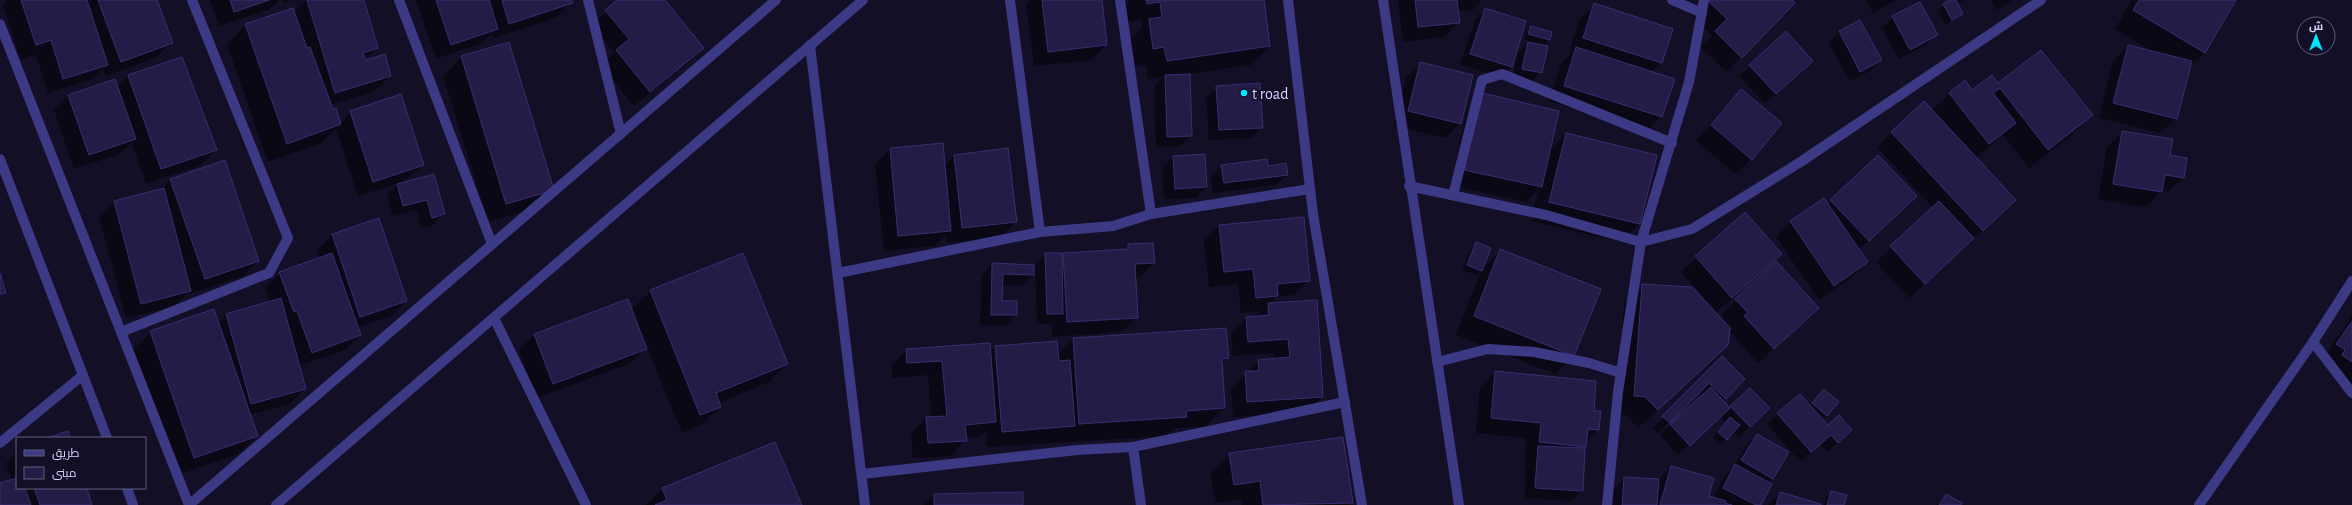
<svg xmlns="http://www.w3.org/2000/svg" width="2352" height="505" font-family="'Alegreya Sans',Cairo,sans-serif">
	<rect width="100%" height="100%" fill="#130f26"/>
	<g fill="#0007" fill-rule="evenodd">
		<path d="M7,0h149l16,42 -15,15 -51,19 -3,-8 -11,11 -44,14 -12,-38 -15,5 -18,-55z"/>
		<path d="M210,0h69l-9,9 -51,17z"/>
		<path d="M282,0h10l-8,3z"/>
		<path d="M306,0h57l14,48 -14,14 27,14 -15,15 -45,14 10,18 10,-11 73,53 -21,18 32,-8 9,39 -10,11 -12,3 -4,-18 -25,6 -5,-21 12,-12 -41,13 -22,-67 -15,14 -53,19 -41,-118 19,-19 48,-13z"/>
		<path d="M416,0h154l1,3 -15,15 -62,20 -2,-5 -10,10 -46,16z"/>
		<path d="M619,0h45l39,48 -15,15 -54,43 -33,-40 13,-13 -23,-28z"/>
		<path d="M1030,0h71l5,45 -15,15 -57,6 -8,-62z"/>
		<path d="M1128,0h135l6,46 -18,19 -62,9 2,62 -11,10 -24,1 -2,-60 10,-10 -16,2 -2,-14 -11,2 -4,-28 12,-12 -1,-7 -14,2 -2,-15 2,-2z"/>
		<path d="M1398,0h84l-10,10 -14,1 1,11 -15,15 -41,5z"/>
		<path d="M1708,0h83l-64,72 -26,-25 11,-12 -20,-19z"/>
		<path d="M1866,0h30l-23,13z"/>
		<path d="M1949,0h16l-8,4 5,10 -16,11 -8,-15z"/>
		<path d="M1991,0h21l-15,10z"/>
		<path d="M2132,0h103l-30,52 -16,16 -13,50 -15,15 -62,-15 14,-57 15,-15 25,6 -38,-23z"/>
		<path d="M1594,5l67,57 -10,10 10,44 -15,16 -97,-31 12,-37 10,-10 -2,-1 10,-33z"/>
		<path d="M1485,9l40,13 -14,45 -11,10 -40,-13 15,-44z"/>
		<path d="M1893,17l43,18 -10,10 -27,14 -17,-31z"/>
		<path d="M1859,22l22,38 -11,11 -20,10 -21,-38 10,-11z"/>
		<path d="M1531,27l18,12 -6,7 -19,-7 2,-7z"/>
		<path d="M1528,43l13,29 -10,11 -19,-4 6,-26z"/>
		<path d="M462,57l91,132 -19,19 -46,14 -45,-146z"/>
		<path d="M1421,63l39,60 -15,15 -51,-12 12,-48z"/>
		<path d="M1750,66l51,5 -36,33 -26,-28z"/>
		<path d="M129,75l69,29 2,-1 16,47 -15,15 -55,19 -14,-42 -12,12 -46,15 -20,-59 15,-15 48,-8z"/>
		<path d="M1998,84l93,31 -18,19 -44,34 -26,-33 -27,23 39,42 -106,98 -33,-36 57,-54 -56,-61 15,-15 40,-21 17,-18 23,-2z"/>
		<path d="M1217,87l45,40 -11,11 -42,2 -3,-42z"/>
		<path d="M1741,90l10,69 -15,15 -40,-33z"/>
		<path d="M1482,95l67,56 17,-17 74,89 -19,19 -90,-21 8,-32 -13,13 -76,-17 17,-75zM1544,200l84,20v2l-84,-20z"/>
		<path d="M2122,132l61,45 -15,15 -7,-1 -15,16 -48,-8 9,-52z"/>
		<path d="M890,149l54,17 10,-10 62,66 -15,15 -54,6 -1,-8 -11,11 -51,5 -9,-87z"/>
		<path d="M1878,156l23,55 -43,39 9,12 -15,15 -33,23 -43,-63 15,-15 36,-17z"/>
		<path d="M1173,157l33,30 -10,11 -32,1 -2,-31z"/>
		<path d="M1222,166l46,1 19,8 -11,10 -63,8 -2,-17z"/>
		<path d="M171,179l87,82 -15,15 -54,18v-2l-15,14 -48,12 -27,-101 15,-15 46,-12z"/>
		<path d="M1745,214l36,40 -64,58 -36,-40z"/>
		<path d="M1219,226l90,54 -15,15 -19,2 -6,7 53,93 -15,15 -74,5 -2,-29 28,-27 15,-1v-7l-41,3 -2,-23 16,-16h9l5,-6 -20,2 -3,-29 -29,3 -5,-46z"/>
		<path d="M332,235l74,66 -15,15 -34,11 3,8 -15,15 -47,16 7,23 -15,15 -41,11 8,21 -19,18 -63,22 -43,-125 19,-19 67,-8 8,-9 44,-13 -5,-14 15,-15 40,-14 -3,-9zM389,306v2l-33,12 -1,-2z"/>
		<path d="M1476,244l6,25 19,-19 73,106 -19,18 -99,-39 25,-64 -5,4 -14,-5 2,-5 16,6v-2l-15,-6 6,-14z"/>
		<path d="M1129,245l25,18 -15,15h-4l2,39 -15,15 -70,5v-13h-15l-2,-59 10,-11 16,2 2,-2 61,-4z"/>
		<path d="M992,264l41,11 -11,10h-20l-1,17 15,13 -11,11 -25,-1 2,-50z"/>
		<path d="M1643,285l65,78 -70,65 -12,-13h-10l8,-111z"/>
		<path d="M651,291l136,72 -18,19 -51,21 2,4 -19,18 -19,8 -35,-86 -16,16 -94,35 -18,-48 15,-15 93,-35 4,10z"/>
		<path d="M1736,300l67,23 -45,40 -28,-31 3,-3 -12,-14z"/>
		<path d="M2352,316v71l-24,-17 3,-4 -9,-6z"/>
		<path d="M1073,339l154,19 -6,6 3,44 -19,19 -31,1 -7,8 -180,11 -1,-16 -6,6 -14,1 -15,18 -38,2 -2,-25 15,-15h5l-3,-43 -36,3v-13l15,-15 83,2 5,-5 61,-5 1,13z"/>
		<path d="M1722,357l22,22 -22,22 8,8 20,-20 8,29 -19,19 -6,-6 -12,13 -8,-6 13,-15 -6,-6 -42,38 -18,-20 42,-39 -4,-4 -40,41 -5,-5z"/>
		<path d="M1496,372l97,39 6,18 -14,13 -3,7v41l-11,11 -46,-3 1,-60 -50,-5 4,-46z"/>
		<path d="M1800,395l10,11 9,-11 8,20 -5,5 18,21 -13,11 -7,-8 -20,18 -33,-38z"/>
		<path d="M1757,435l16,43 -5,5 -8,22h-147l1,-16 11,-11 33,2 13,-13 37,29 5,2 12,-22 9,-9 12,-21z"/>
		<path d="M17,452v36h69l5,17h-91v-20l12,-5 -6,-17z"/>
		<path d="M1230,454l122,49 -3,2h-107l-1,-6 -26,4 -4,-30z"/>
		<path d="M662,489l138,16h-154z"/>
		<path d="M1832,492l11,13h-19l2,-8z"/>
		<path d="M934,494l88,11h-98z"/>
		<path d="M1780,494l40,11h-52z"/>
		<path d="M1946,495l14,10h-24z"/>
	</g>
	<g fill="#241b47" stroke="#3b2d73">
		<path d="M21,0h66l21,65 -45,14 -12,-39 -15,5z"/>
		<path d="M98,0h59l16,43 -52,19z"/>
		<path d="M230,0h39l-35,12z"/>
		<path d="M307,0h57l14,48 -15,5 3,7 19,-6 6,22 -56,17z"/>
		<path d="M436,0h53l9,29 -47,16z"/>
		<path d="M502,0h69l2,3 -64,21z"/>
		<path d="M617,0h48l39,48 -54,44 -34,-42 13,-11 -24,-29z"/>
		<path d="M1042,0h60l5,45 -59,7z"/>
		<path d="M1146,0h118l6,46 -103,15 -3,-14 -11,2 -4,-30 13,-2 -2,-15 -13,2z"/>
		<path d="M1415,0h42l3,23 -42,4z"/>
		<path d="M1707,0h85l3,3 -53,55 -27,-27 12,-12z"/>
		<path d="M1950,0h6l7,14 -11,6 -9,-16z"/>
		<path d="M2139,0h97l-31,53 -72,-43z"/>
		<path d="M1920,2l18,33 -28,15 -18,-34z"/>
		<path d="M1594,3l79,26 -11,34 -79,-25z"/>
		<path d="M293,8l14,40 3,-1 23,62 3,-1 5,16 -54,20 -42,-120z"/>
		<path d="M1485,8l41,13 -14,46 -42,-13z"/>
		<path d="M1860,20l22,40 -22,12 -21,-41z"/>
		<path d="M1531,26l21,6 -2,8 -22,-6z"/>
		<path d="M1786,31l27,30 -37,33 -27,-29z"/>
		<path d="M509,42l45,148 -48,14 -45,-148z"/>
		<path d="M1528,42l20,4 -6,27 -20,-4z"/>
		<path d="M2128,45l64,16 -15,58 -64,-16z"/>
		<path d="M1576,47l99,32 -13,38 -98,-31z"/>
		<path d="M2041,50l52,65 -45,35 -48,-62 -7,5 23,30 -27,21 -40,-51 16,-13 7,10 20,-15 6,8z"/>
		<path d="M182,57l35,93 -56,19 -33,-94z"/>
		<path d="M1420,62l53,13 -12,49 -53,-13z"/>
		<path d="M1190,74l2,62 -25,1 -2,-62z"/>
		<path d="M115,79l21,60 -47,16 -21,-60z"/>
		<path d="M1260,83l3,45 -44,2 -3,-44z"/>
		<path d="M1741,89l41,34 -30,37 -41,-35z"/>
		<path d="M1482,93l77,18 -17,76 -78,-17z"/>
		<path d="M401,94l23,71 -51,17 -23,-71z"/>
		<path d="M1924,101l92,99 -33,31 -92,-99z"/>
		<path d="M2122,131l51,8 -3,16 17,3 -3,20 -19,-3 -3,17 -49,-8z"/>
		<path d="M1566,133l91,22 -17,69 -91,-22z"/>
		<path d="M943,143l8,88 -53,5 -8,-88z"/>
		<path d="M1008,148l9,74 -55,6 -8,-73z"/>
		<path d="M1205,154l2,33 -32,2 -2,-33z"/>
		<path d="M1878,155l39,41 -48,45 -39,-41z"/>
		<path d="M1267,159l1,7 18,-3 2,12 -64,8 -3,-18z"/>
		<path d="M225,160l34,101 -54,18 -35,-100z"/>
		<path d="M434,174l11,40 -13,4 -5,-18 -24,6 -6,-22z"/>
		<path d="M164,188l27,103 -50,13 -27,-103z"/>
		<path d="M1824,198l44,64 -34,24 -44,-65z"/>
		<path d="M1939,201l35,37 -49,46 -35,-38z"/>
		<path d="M1745,212l37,42 -50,44 -37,-42z"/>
		<path d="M1304,217l6,64 -33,3 1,12 -22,2 -3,-29 -29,3 -5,-47z"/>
		<path d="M379,218l28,83 -47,16 -28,-83z"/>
		<path d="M1476,242l15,6 -9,23 -15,-6z"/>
		<path d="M1153,243l2,20 -20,1 3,54 -71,4 -4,-69 65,-4v-5z"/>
		<path d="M1500,249l101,40 -27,67 -100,-40z"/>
		<path d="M332,253l29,82 -49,18 -15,-42 -3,1 -15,-40z"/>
		<path d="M743,253l45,111 -72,29 5,14 -21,8 -50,-125z"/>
		<path d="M1045,253h17l1,61h-16z"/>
		<path d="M1776,261l43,47 -45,41 -30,-33 4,-3 -13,-14z"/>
		<path d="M992,263l42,2v10l-31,-1 -1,27h15v14h-26z"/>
		<path d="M0,273l6,20 -6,1z"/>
		<path d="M1642,284l50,3 38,41 -2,17 -70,65 -13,-13 -11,-1z"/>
		<path d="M281,298l25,91 -55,15 -25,-90z"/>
		<path d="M628,299l19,50 -94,35 -19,-50z"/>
		<path d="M1317,300l6,97 -76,5 -2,-31h14l-1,-11 32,-3 -2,-18 -40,3 -2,-25 23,-2 -1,-12z"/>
		<path d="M214,309l44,127 -64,22 -44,-127z"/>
		<path d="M2352,321v41l-10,-7 3,-5 -9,-6z"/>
		<path d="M1226,328l3,30 -7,1 3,49 -39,3 1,6 -108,7 -6,-86z"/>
		<path d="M1057,341l2,20 11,-1 5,66 -73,6 -7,-86z"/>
		<path d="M990,343l6,79 -31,3 2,16 -39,2 -2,-26 21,-1 -5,-55 -35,2 -1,-14z"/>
		<path d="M1722,356l23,23 -19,20 -17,-16 -39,40 -8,-7z"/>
		<path d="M1495,371l101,10 -2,30h7l-2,19 -11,-1 -2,18 -47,-5 2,-19 -50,-5z"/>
		<path d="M1711,387l19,21 -40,38 -20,-22z"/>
		<path d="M1750,388l20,20 -20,19 -20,-21z"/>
		<path d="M1824,389l15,13 -12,14 -15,-13z"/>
		<path d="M1800,394l28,31 11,-10 13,15 -14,13 -7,-8 -20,17 -34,-39z"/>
		<path d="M1730,417l10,8 -13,15 -9,-8z"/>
		<path d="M68,431l2,7h-23z"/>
		<path d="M1757,434l32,18 -16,27 -32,-19z"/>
		<path d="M1343,437l10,66 -90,2 -3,-24 -26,4 -5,-32z"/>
		<path d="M775,442l27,63h-147l12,-5 -5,-12z"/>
		<path d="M1538,446l47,2 -2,43 -48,-3z"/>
		<path d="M1735,464l37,20 -11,21h-5l-33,-17z"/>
		<path d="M1671,466l43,12 -5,18 17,5 -1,2 7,2h-72z"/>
		<path d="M1624,477l35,2 -2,26h-35z"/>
		<path d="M17,478v10h8l6,17h-31v-22z"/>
		<path d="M34,488h53l5,17h-52z"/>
		<path d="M1831,491l16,4 -3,10h-17z"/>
		<path d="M1023,492v13h-89v-11z"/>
		<path d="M1780,492l41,12v1h-45z"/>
		<path d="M1946,494l16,9 -1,2h-22z"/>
	</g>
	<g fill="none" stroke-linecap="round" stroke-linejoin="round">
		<g stroke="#3d3a85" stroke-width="10">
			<path d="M399,0l93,244"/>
			<path d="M588,0l33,134"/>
			<path d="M1010,0l30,232"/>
			<path d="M1120,0l31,214"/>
			<path d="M1672,0l30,13"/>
			<path d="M0,24l189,481"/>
			<path d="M810,45l55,460"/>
			<path d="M0,159l107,279"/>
			<path d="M1409,186l137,29 95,27 51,-13 110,-68 239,-161"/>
			<path d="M1453,195l29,-115 20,-6 170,69"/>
			<path d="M838,273l202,-41 73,-6 38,-12 159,-25"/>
			<path d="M494,318l92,187"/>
			<path d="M121,332l148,-59 19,-35 -96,-238"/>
			<path d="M2313,342l39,51"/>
			<path d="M1437,362l51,-13 46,3 55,11 32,10"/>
			<path d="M0,443l83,-68"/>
			<path d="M1133,447l8,58"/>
			<path d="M862,474l215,-24 56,-3 212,-45"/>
			<path d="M127,488l6,17"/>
			<path d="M189,505l587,-505"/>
			<path d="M276,505l587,-505"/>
			<path d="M1607,505l11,-113 23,-150 48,-160 15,-82"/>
			<path d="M2199,505l114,-163 39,-61"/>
		</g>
		<g stroke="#3d3a85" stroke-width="10">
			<path d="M1288,0l25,214 49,291"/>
			<path d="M1383,0l76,505"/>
		</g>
	</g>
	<circle fill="#00e5ff" stroke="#130f26" stroke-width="1.5" cx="1244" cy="93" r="4"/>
	<g text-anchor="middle" stroke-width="3.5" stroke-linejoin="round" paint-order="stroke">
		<g font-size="16" fill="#d9d4ff" stroke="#130f26" text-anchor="start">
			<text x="1252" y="99">t road</text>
		</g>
	</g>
	<rect x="16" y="437" width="130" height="52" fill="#130f26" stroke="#625e7d"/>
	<rect x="24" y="450" width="20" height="6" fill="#3d3a85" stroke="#625e7d"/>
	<text x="52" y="457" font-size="12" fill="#d9d4ff">طريق</text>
	<rect x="24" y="467" width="20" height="12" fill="#241b47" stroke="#625e7d"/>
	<text x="52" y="477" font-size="12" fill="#d9d4ff">مبنى</text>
	<g transform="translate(2316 36)"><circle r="19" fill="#130f26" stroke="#625e7d"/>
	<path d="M0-3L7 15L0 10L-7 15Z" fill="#00e5ff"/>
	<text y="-6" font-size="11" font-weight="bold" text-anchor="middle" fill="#d9d4ff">ش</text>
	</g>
</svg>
